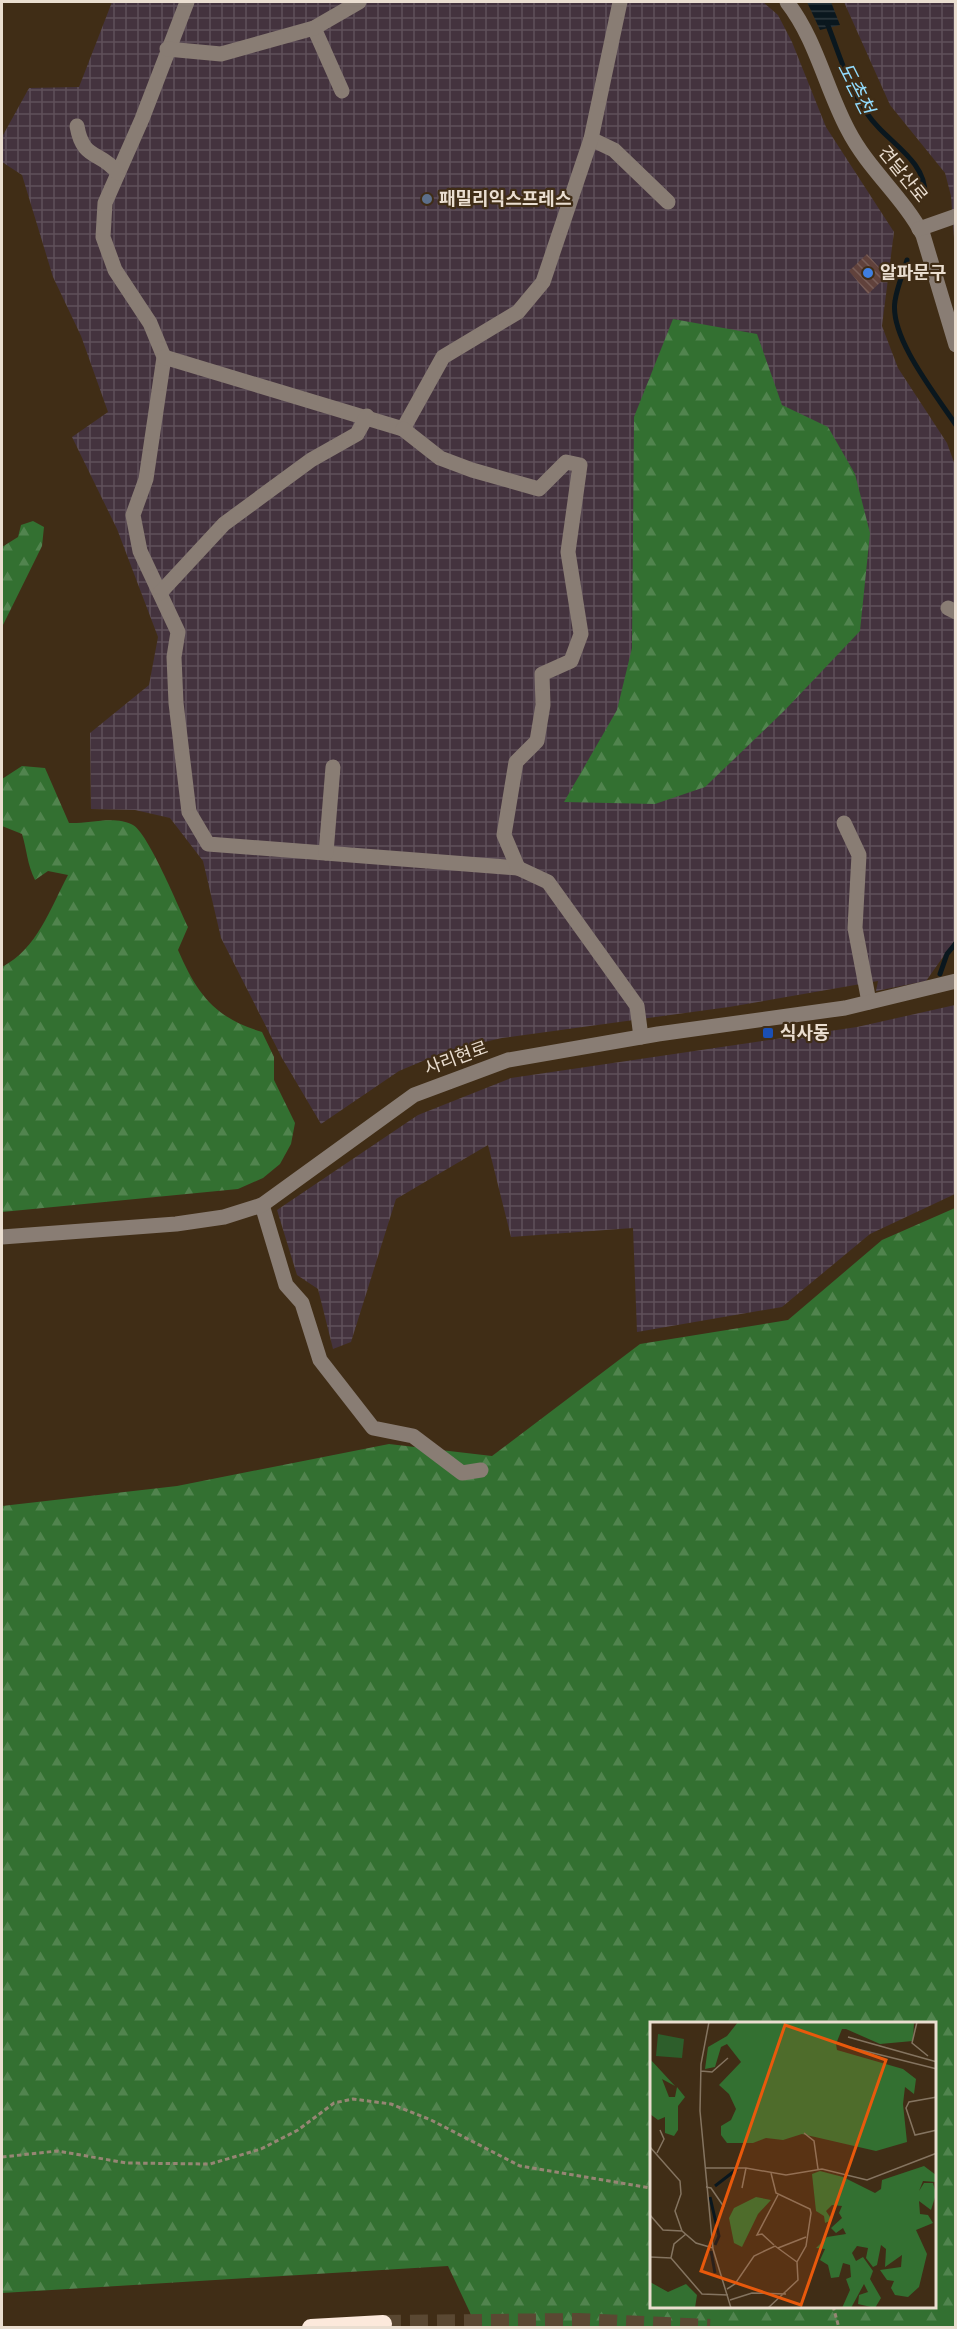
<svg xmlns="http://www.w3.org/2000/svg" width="957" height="2329" font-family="Helvetica,'Noto Sans KR',sans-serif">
	<defs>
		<pattern id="industrial-grid" width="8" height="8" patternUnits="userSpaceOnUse" patternTransform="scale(1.5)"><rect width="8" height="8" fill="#44333e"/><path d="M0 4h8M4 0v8" fill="none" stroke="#5f5059"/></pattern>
		<pattern id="forest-firs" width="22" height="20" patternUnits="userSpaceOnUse" patternTransform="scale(1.5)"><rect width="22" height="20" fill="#337031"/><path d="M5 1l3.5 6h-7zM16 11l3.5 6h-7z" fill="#51844e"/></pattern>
		<pattern id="water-rules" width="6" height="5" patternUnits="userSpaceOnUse" patternTransform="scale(1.5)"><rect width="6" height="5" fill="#0a171e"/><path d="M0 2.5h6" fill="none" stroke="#2e383e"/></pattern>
		<pattern id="building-back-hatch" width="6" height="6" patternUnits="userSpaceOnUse" patternTransform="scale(1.5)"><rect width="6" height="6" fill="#61423c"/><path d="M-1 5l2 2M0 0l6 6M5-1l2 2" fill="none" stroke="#785d57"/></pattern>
	</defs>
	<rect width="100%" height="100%" fill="#402d16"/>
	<g fill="url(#industrial-grid)">
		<path d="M112,2h651l15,13 14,27 34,85 68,105 -12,94 16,42 49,75 8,22v475l-29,41 -50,10 2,-10 -149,26 -227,31 -53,12 -50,21 -78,53 -39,-66 -61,-120 -18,-77 -33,-43 -35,-8 -44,-1 -1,-76 59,-48 9,-48 -41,-108 -45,-92 36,-25 -27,-76 -28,-59 -31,-102 -20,-13v-25l27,-49 50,-1z"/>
		<path d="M844,2h111v250l-4,-56 -6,-23 -55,-68z"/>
		<path d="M955,1005v189l-85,40 -88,73 -145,25 -4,-104 -122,9 -23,-92 -92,54 -45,143 -18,7 -15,-60 -21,-14 -20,-65 141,-95 93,-37 346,-51z"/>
	</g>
	<g fill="url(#forest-firs)" fill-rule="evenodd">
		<path d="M673,319l84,15 25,71 46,22 27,47 15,59 -10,98 -76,80 -79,76 -50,17 -91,-2 53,-92 15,-62 2,-231z"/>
		<path d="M33,521l11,6 -2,19 -40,81v-80l16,-10 3,-12z"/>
		<path d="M22,766l23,2 24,55c19,1 46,-8 64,2 15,8 46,83 55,102l-10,23c19,44 37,68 84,82l12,25v23l21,43 -4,21 -11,20 -17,14 -25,11 -236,23v-245c35,-18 48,-58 66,-92l-20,-4 -13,9c-8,-16 -8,-30 -13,-46l-20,-8v-47z"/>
		<path d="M955,1208v1119h-482l1,-6 -26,-55 -446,27v-787l175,-20 212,-42 103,12 148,-112 148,-24 94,-80zM651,2023h283v283h-283z"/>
	</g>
	<path fill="url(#water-rules)" d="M807,2h24l9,23 -20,5z"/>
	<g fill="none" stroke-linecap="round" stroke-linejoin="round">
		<g stroke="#0a171e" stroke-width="5">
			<path d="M827,23c14,35 25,78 52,105 18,19 47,37 46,67"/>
			<path d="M907,260c-4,14 -10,27 -12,41 -6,36 41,94 61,124"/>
			<path d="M940,974l7,-20 9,-11"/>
		</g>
	</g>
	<path fill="url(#building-back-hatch)" d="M867,254l20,22 -19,18 -19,-23z"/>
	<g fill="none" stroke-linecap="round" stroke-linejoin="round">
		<path stroke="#5a4832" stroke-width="18" stroke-dasharray="18 9" stroke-linecap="butt" d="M383,2324l194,-2 133,6"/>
		<g stroke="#968674" stroke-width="3" stroke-dasharray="4.5 3" stroke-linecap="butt">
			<path d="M2,2157l55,-6 70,12 83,1 51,-15 37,-19 36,-27 19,-4 38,5 40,16 89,46 131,22"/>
			<path d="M833,2306l6,22"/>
		</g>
		<g stroke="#897d74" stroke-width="15">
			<path d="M187,2l-45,117 -37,84 -2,34 12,33 35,53 14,34 -18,122 -13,36 7,36 38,81 -4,25 2,46 13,109 19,32 310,24 30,14 89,124 4,31"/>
			<path d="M787,2c29,37 39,87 61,128 20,39 55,67 75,105l33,110"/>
			<path d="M314,28l28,63"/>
			<path d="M167,49l54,5 93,-26 45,-26"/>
			<path d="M77,126c6,35 23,24 41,47"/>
			<path d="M591,139l23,11 54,52"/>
			<path d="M919,229l37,-13"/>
			<path d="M164,357l239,72 40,-72 75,-45 25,-30 48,-143 29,-137"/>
			<path d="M403,429l37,29 32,12 67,19 27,-27 14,3 -12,87 13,82 -10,27 -29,13 1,31 -6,36 -21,21 -12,73 14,33"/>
			<path d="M160,593l64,-69 87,-64 46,-26 10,-18"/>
			<path d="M948,608l8,4"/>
			<path d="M844,823l15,32 -4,73 14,74"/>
			<path d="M326,853l7,-86"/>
			<path d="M262,1205l24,80 16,18 18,57 53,68 40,8 49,37 19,-3"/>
			<path d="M2,1237l174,-13 48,-7 38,-12 152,-110 94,-35 150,-26 187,-26 111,-27"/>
		</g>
		<path stroke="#fce9db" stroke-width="18" d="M311,2328l72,-4"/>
	</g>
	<circle fill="#5c6f8a" stroke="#402d16" stroke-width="2" cx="427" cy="199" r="6"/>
	<circle fill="#3f7fe0" stroke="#402d16" stroke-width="2" cx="868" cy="273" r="6"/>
	<rect fill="#1a4fb4" stroke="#402d16" stroke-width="2" x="762" y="1027" width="12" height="12" rx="3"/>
	<g text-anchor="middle" stroke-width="4.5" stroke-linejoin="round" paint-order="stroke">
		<g font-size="18" fill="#eaded0" stroke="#402d16">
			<text transform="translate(903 174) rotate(51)" y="6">견달산로</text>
			<text transform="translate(456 1058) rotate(-20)" y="6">사리현로</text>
		</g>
		<g font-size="18" font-weight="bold" fill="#eaded0" stroke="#402d16" text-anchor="start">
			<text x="439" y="205">패밀리익스프레스</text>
			<text x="880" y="279">알파문구</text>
			<text x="780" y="1039">식사동</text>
		</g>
		<g font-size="20" font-style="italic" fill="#92dbfd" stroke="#402d16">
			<text transform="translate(856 88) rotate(63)" y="7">도촌천</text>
		</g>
	</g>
	<g transform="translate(650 2022)">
		<rect width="286" height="286" fill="#402d16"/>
		<path d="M8,12l26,5 -2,19 -26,-2z" fill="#2d5e2b"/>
		<path d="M88,0h176l-1,19 -33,3 -34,-15h-4l-6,15 1,6 66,19 13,10 -2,15 -9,-7 -2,17 4,38 -31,9 -74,-17 -19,6 -17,-2 -13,5h-26l-6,-8v-9l10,-6 5,-11 -7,-15 -10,-9 22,-23 -14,-18 -6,3 -6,20 -10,2 3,-22 19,-11zM0,37l25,27 -13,-7 7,18h6l2,-10 8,10 -7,9v24l-4,6 -9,-3v-16l-7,3 -8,-6zM274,144l12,9v7l-13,-1 -4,10 5,-8h9l3,11 -5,16 -12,-9 1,13 8,1 5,8 -17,7 11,24 -8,33 -11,10 -13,-2 -4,-7 3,-7 -7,-1 -7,-10 21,-3 1,-12 -17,12 1,-18 -5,-4 -4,20 -4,2 -7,-9 2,-10 -11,-2 -5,7 4,8 7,-4 10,14 -3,8 11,19 -6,10 -17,-4 1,-9 9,-3 -4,-8 -13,24h-9l8,-18 -4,-11 5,-2 -1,-12 -7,-2 -4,14 -8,1 -3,-13 -8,-5 5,-11 -9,-1 11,-11 19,-3 -3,-6 -7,5 -5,-5 11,-10 -3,-5 3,-7 -10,-1 -6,6 6,9 -7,3 -1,-7 -8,-5 -4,-37 8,-3 23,6 32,16 6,-4 1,-9zM106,175l15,3 -13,14 -16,33 -8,-4 -5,-25 5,-10zM0,260l18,10 18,-8 11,11 -2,13h-45z" fill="#337031"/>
		<path fill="none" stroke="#0a171e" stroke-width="3" d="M65,164l22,-17M60,175l9,39 -4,9M61,229l4,22"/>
		<path fill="none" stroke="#847460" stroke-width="1.5" d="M59,0l-8,42 -1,47 13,138 18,59M267,0l-5,21 16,13M198,15l89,25M195,24l92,23M51,49l11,1 16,-14M287,75l-28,5 -3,6 9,27 22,-5M154,111l10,8 4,28M0,125l30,34 1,13 -6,17 7,20M7,131l7,-14 -4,-9M56,146h40l40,7 36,-6 45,11 70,-27M56,165l5,1 13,19M92,166l4,-20M0,193l13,15 19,1 14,12 17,5M124,223l-12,-11 -5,1 21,-40M128,226l28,-11M0,235l21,1 3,-14 12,-10M21,236l31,36 26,1M77,267l8,-5 19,-28 21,-10 22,16M80,278l22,-7 34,1M118,286l30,-28 -1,-18 9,-16 5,-33 -1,-4 -34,-16 -5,-20"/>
		<path fill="#e8590c" fill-opacity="0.15" stroke="#e8590c" stroke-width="3" d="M135,3l101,35 -85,245 -100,-34z"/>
		<rect width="286" height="286" fill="none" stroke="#eaded0" stroke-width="3"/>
	</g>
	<rect width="957" height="2329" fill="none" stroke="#eaded0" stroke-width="6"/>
</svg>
